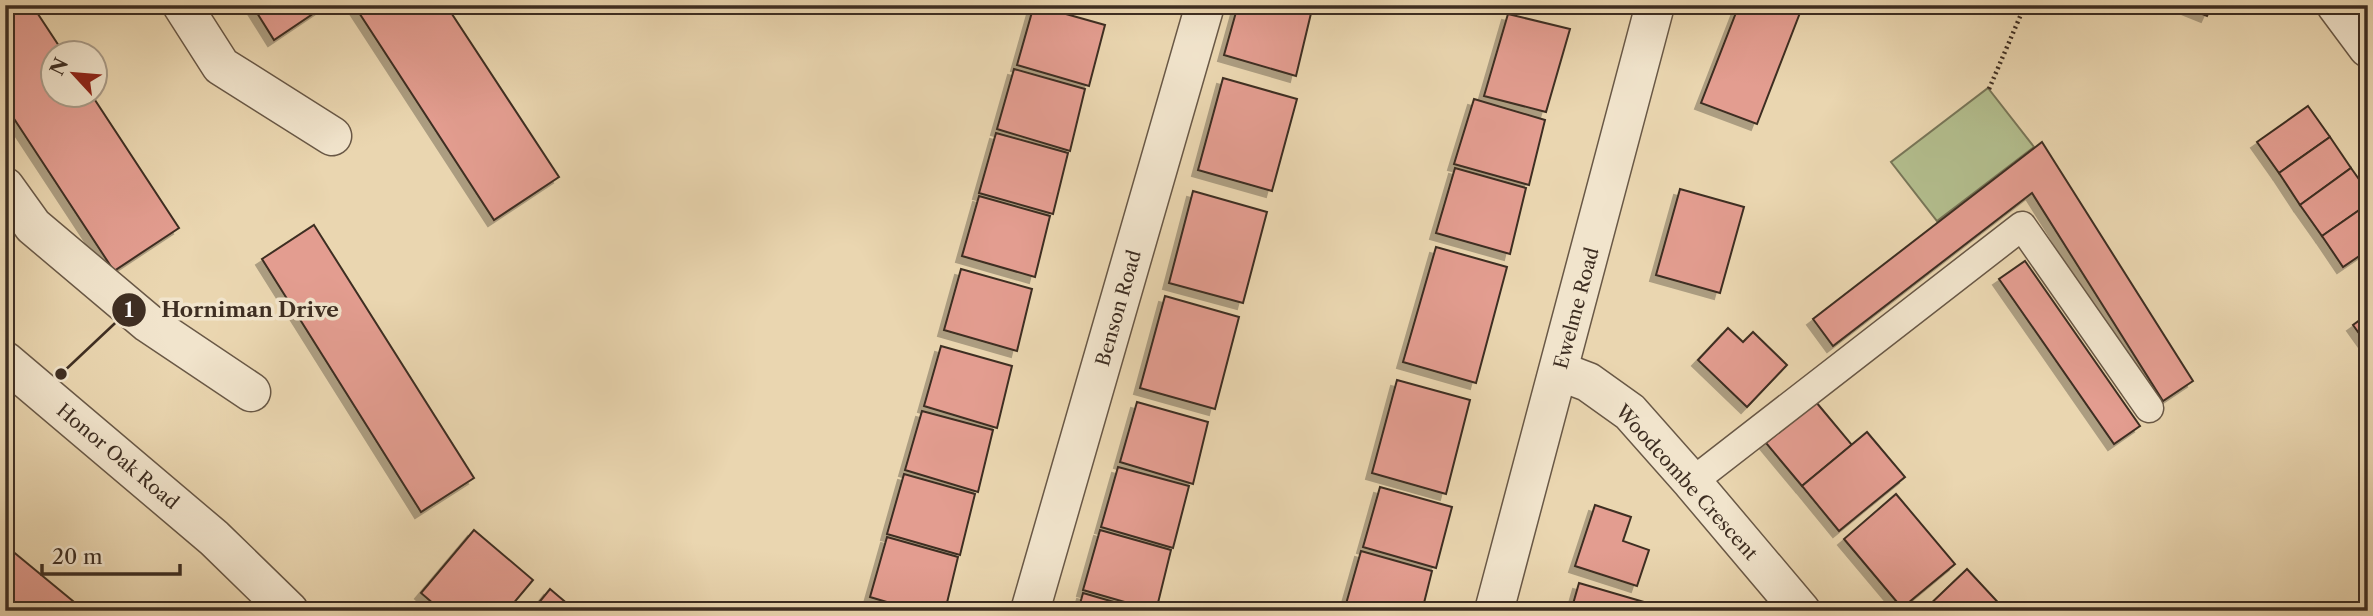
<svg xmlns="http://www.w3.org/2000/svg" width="2373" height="616" font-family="'Libre Caslon Text',serif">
	<defs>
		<filter id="shadow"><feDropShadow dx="-6" dy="6" stdDeviation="0" flood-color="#0004"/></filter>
	</defs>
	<rect width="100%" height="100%" fill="#ead6b0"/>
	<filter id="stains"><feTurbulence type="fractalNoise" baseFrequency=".00286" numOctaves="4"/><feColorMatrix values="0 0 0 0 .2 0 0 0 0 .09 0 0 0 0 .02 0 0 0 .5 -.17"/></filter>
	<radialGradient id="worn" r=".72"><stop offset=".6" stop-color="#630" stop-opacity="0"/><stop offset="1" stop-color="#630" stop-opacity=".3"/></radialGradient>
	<path fill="#b3be8e" stroke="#787658" stroke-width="2" d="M1988,88l46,59 -97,74 -46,-59z"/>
	<g fill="#e39d90" stroke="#3e2e22" stroke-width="2" filter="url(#shadow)">
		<path d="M5,5h27l31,47h-11v42h39l88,134 -65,43 -109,-166z"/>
		<path d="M252,5h74l-52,35z"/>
		<path d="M354,5h92l113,172 -65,43z"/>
		<path d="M1034,5l71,20 -16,61 -72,-21z"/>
		<path d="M1238,5h75l-17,71 -72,-21z"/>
		<path d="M1739,5h64l-46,119 -56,-21z"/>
		<path d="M2180,5h32l-5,11z"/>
		<path d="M1508,14l62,15 -24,83 -62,-16z"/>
		<path d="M1014,69l71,20 -15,62 -73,-22z"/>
		<path d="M1223,78l74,21 -25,92 -74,-21z"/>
		<path d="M1474,99l71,21 -16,65 -75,-21z"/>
		<path d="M2308,106l22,31 -51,36 -22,-31z"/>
		<path d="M996,133l72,20 -15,61 -74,-21z"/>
		<path d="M2330,137l21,31 -51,37 -21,-32z"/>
		<path d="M2042,142l151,239 -30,20 -131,-208 -199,153 -20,-27z"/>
		<path d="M1455,168l71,20 -16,66 -74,-21z"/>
		<path d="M2351,168l17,24v12l-46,32 -22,-31z"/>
		<path d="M1680,189l64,18 -24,86 -64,-18z"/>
		<path d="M1193,191l74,21 -24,91 -74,-20z"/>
		<path d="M979,196l71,20 -15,61 -73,-21z"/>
		<path d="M2368,204v46l-25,17 -21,-31z"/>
		<path d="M314,225l160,253 -53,34 -159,-253z"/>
		<path d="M1436,247l71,20 -31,116 -73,-21z"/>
		<path d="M2025,261l115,165 -26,18 -115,-165z"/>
		<path d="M961,269l71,20 -15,62 -73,-21z"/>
		<path d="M1165,296l74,21 -24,92 -75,-21z"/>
		<path d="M2368,314v32l-15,-21z"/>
		<path d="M1728,328l15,14 10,-10 34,33 -40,42 -49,-47z"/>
		<path d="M941,346l71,20 -15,62 -73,-22z"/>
		<path d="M1397,380l73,20 -24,94 -74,-21z"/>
		<path d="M1137,402l71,20 -15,62 -73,-22z"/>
		<path d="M1816,402l36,43 -50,41 -36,-43z"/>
		<path d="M922,411l71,19 -15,62 -73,-22z"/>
		<path d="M1867,432l38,45 -66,54 -37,-45z"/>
		<path d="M1118,467l71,19 -16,62 -72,-21z"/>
		<path d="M904,474l71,20 -15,61 -73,-21z"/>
		<path d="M1380,487l72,20 -16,61 -73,-21z"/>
		<path d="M1896,494l59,70 -53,44 -58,-69z"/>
		<path d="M1595,505l36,12 -8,24 26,9 -12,36 -62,-20z"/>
		<path d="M474,530l59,50 -26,31h-65l-21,-18z"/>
		<path d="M1100,530l71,20 -15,61 -73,-21z"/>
		<path d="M887,537l71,20 -13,54h-28l-47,-14z"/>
		<path d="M5,545l80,66h-80z"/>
		<path d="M1361,551l71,20 -10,40h-78z"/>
		<path d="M1967,569l39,42h-83z"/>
		<path d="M1579,583l65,19 -2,9h-71z"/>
		<path d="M550,589l26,22h-44z"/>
		<path d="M1083,593l62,18h-67z"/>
	</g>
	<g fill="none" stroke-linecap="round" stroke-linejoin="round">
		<defs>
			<path id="service" d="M1692,482l330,-256 127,182"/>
			<g id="minor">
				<path d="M182,5l39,61 111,70"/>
				<path d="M5,187l28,39 115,97 103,69"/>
				<path d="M1559,371l29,11 42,30 62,70 109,129"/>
				<path d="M1030,611l175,-606"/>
				<path d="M1494,611l161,-606"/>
			</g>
			<g id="tertiary">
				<path d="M2336,5l32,43"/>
				<path d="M5,361l209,177 75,73"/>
			</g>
		</defs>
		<use href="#service" stroke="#695846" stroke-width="31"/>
		<use href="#minor" stroke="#695846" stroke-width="41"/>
		<use href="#tertiary" stroke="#695846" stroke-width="41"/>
		<path stroke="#3e2e22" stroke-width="4.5" stroke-dasharray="2 3.5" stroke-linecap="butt" d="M1989,89l36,-84"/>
		<use href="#service" stroke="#f1e4cc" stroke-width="28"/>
		<use href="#minor" stroke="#f1e4cc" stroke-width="38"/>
		<use href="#tertiary" stroke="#f1e4cc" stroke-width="38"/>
	</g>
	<g text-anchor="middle" stroke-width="7" stroke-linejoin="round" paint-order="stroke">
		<g font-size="19" fill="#3e2e22" stroke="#f1e4cc">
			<text transform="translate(1118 308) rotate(-74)" y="7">Benson Road</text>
			<text transform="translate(1576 308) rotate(-75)" y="7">Ewelme Road</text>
			<text transform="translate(118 456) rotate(40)" y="7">Honor Oak Road</text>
			<text transform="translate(1687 482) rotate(48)" y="7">Woodcombe Crescent</text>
		</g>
	</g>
	<path fill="none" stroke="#3e2e22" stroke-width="2.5" d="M61 374L129 310"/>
	<g fill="#3e2e22" stroke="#f1e4cc" stroke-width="2.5">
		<circle cx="61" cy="374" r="7"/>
		<circle cx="129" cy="310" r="18"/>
	</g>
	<g font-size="21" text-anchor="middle" font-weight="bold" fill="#fff">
		<text x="129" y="317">1</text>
	</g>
	<g font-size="21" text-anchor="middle" font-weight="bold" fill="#3e2e22" stroke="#f1e4cc" stroke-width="7" stroke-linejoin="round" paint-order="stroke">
		<text x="250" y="317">Horniman Drive</text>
	</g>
	<rect width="2373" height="616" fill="none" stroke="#ead6b0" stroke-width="28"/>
	<rect x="7" y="7" width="2359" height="602" fill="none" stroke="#3e2e22" stroke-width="3.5"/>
	<rect x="14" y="14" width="2345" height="588" fill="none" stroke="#3e2e22" stroke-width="2"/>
	<g transform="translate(74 74) rotate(296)"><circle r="33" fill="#f1e4cc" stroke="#a99b88" stroke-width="2"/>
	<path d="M0-5L12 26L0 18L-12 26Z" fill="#8f2418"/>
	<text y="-10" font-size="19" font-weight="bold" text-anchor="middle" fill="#3e2e22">N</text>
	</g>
	<path d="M42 564v10h138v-10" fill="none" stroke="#3e2e22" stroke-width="3.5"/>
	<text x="52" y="564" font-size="21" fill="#3e2e22" stroke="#f1e4cc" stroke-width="5" paint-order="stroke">20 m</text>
	<rect width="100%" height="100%" filter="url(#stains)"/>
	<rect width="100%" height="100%" fill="url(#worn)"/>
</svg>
